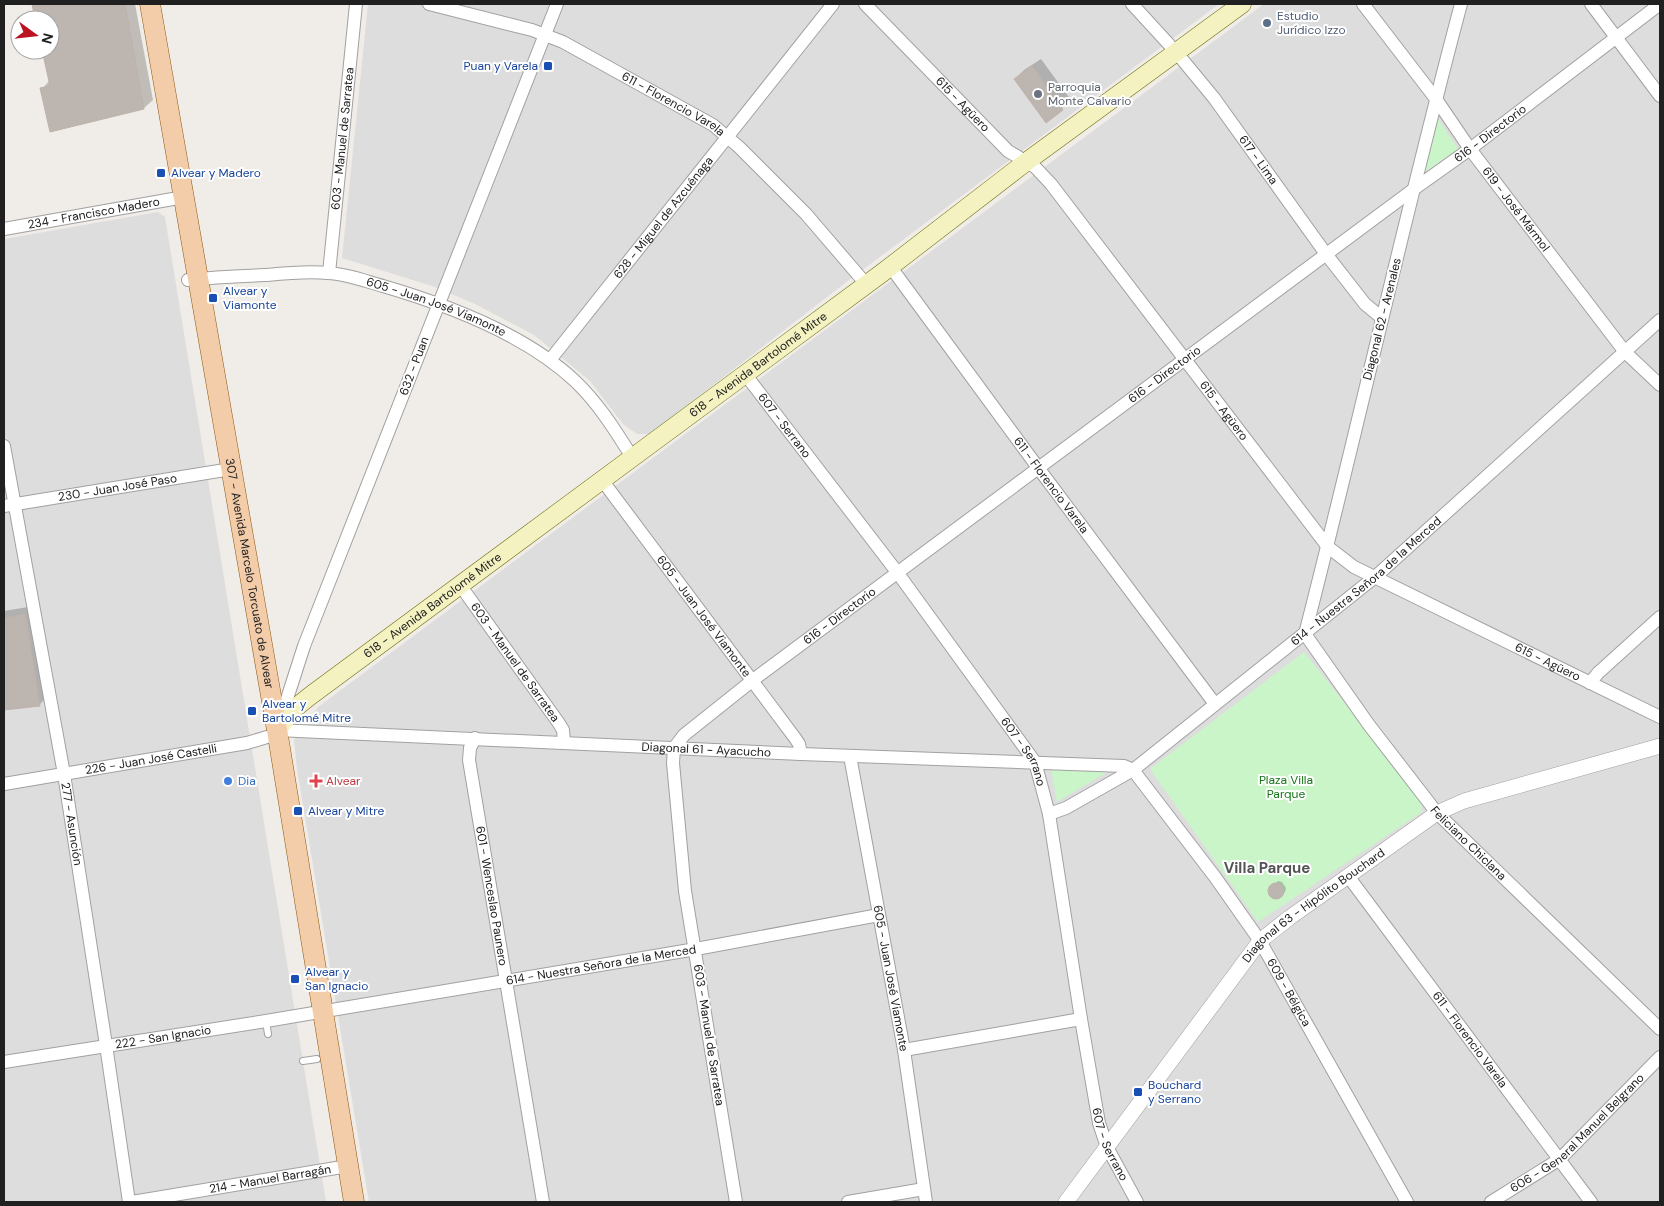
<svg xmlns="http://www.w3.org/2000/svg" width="1664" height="1206" font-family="'DM Sans',sans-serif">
	<rect width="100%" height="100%" fill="#f0ece7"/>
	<g fill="#dedddd">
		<path d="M368,4h851l-370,276 -199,154h-13l-14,-10 -33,-43 -56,-46 -59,-31 -40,-17 -93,-29z"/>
		<path d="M1264,4h396v1198h-1291l-72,-433 -3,-29 24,-33z"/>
		<path d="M158,212l7,5 161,985h-322v-963z"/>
	</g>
	<g fill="#caf5c9">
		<path d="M1438,119l20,30 -33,23z"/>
		<path d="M1304,652l118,148v12l-164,110 -108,-153z"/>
		<path d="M1051,769l56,3 -50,30z"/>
	</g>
	<g fill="#0003">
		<path d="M33,4h102l18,96 -9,8 -102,-19 8,-9 -7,-30h7v-30h-13z"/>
		<path d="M1041,59l30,41 -25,21 -31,-42 9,-9z"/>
		<path d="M34,606l14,90 -9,9 -35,4v-98z"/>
		<path d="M1278,881l4,1 4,6 -1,4 -7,6 -7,-1 -2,-4 2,-6z"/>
	</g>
	<g fill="#bdb5b0" stroke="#c0b2ab">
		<path d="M32,4h93l19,105 -94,23 -10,-44 10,-2 -8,-36h8v-30h-15z"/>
		<path d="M1032,66l31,44 -17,13 -32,-44z"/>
		<path d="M25,614l15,92 -36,4v-92z"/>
		<circle cx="1276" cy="891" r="8"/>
	</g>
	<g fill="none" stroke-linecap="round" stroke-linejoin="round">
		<defs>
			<g id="service">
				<path d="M266,1021l2,13"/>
				<path d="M303,1061l14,-2"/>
			</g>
			<g id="minor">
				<path id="s1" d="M429,4l103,26 31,12 150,83 26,22 67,67 60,70"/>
				<path id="s2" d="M557,4l-253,642 -27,84 524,24 323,12 9,4 82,107 45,64 147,261"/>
				<path id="s3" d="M865,4l143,147 27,16 16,17 277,363 26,20 306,150"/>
				<path id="s4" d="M1132,4l44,48 38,46 112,156 39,50 17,14"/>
				<path id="s5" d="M1363,4l73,95 34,50 155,203 35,33"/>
				<path id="s6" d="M1461,4c-56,209 -102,420 -156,630l64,91 68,88 223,216"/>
				<path d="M1591,4l69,92"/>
				<path id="s7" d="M4,229l180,-32"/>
				<path id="s8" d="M890,266l149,203 176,235"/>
				<path id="s9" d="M329,273l27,-269"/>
				<path id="s10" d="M188,280c26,-3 53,-4 79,-5 20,-2 41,-4 61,-2 19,1 37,8 55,13 65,19 142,48 192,95 24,23 40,49 57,76"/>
				<path id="s11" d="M550,360l283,-356"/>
				<path id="s12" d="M745,374l152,198 138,190 14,52 32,205 18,104 8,24 30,55"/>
				<path id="s13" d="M4,446l60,328 42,271 23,157"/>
				<path id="s14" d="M602,480l193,258 4,6 2,10"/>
				<path id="s15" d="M4,506l227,-37"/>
				<path id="s16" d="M460,585l98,137 5,8 1,12"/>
				<path d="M1590,683l8,-10 62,-56"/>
				<path id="s17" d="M475,738l-5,10 -1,12 74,442"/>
				<path id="s18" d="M850,756l54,294 22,152"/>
				<path id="s19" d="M4,784l243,-41 20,-6"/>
				<path id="s20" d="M1049,814l17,-6 67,-38 242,-193 285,-257"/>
				<path id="s21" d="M1348,876l243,326"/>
				<path d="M904,1050l177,-31"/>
				<path id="s22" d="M4,1062l262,-41 430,-72 183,-34"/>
				<path id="s23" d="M132,1202l216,-36"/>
				<path id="s24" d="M736,1202l-51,-311 -12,-128 1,-15 10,-13 69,-55 661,-491 56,-40 190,-145"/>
				<path d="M848,1202l76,-13"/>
				<path id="s25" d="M1491,1202l69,-43 100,-102"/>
			</g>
			<g id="tertiary">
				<path id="s26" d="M1066,1202l194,-261 29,-23 148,-105 27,-12 196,-55"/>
			</g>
			<g id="secondary">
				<path id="s27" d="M277,730l18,-22 15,-12 572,-423 144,-111 216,-158"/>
			</g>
			<g id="primary">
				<path id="s28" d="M150,4l127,726 77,472"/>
			</g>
		</defs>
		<use href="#service" stroke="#a1a1a1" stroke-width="8"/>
		<use href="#minor" stroke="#a1a1a1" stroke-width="14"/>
		<use href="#tertiary" stroke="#a1a1a1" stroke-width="16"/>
		<use href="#secondary" stroke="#6d6e10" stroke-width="19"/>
		<use href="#primary" stroke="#8d570f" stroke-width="21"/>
		<use href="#service" stroke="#fff" stroke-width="6"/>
		<use href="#minor" stroke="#fff" stroke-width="12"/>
		<use href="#tertiary" stroke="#fff" stroke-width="15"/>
		<use href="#secondary" stroke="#f4f2c1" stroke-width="18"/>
		<use href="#primary" stroke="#f3cca9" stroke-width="20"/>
	</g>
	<circle fill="#5c6f8a" stroke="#fff" stroke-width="2" cx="1267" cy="23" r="5"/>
	<g fill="#1a4fb4" stroke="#fff" stroke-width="2">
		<rect x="543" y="61" width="10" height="10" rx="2.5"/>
		<rect x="156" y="168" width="10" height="10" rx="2.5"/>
		<rect x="208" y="293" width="10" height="10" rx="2.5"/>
		<rect x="247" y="706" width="10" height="10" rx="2.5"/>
		<rect x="293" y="806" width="10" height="10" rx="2.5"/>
		<rect x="290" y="974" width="10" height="10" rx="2.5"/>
		<rect x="1133" y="1087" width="10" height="10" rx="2.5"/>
	</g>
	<circle fill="#6b7280" stroke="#fff" stroke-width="2" cx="1038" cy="94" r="5"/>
	<circle fill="#3f7fe0" stroke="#fff" stroke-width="2" cx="228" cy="781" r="5"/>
	<path fill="#e0444e" stroke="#fff" stroke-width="2" d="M313.5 773.5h5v5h5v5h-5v5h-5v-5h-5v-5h5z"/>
	<g text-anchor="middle" stroke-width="4" stroke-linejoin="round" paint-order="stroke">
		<g font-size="12" fill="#4e5e75" stroke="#fff" text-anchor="start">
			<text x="1277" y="20">Estudio<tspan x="1277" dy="14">Jurídico Izzo</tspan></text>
		</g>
		<g font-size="12" fill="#164399" stroke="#fff" text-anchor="start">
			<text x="538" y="70" text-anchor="end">Puan y Varela</text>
			<text x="171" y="177">Alvear y Madero</text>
			<text x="223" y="295">Alvear y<tspan x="223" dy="14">Viamonte</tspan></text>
			<text x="262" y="708">Alvear y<tspan x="262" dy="14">Bartolomé Mitre</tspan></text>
			<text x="308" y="815">Alvear y Mitre</text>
			<text x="305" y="976">Alvear y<tspan x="305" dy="14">San Ignacio</tspan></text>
			<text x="1148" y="1089">Bouchard<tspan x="1148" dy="14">y Serrano</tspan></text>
		</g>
		<g font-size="12" fill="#5b616d" stroke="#fff" text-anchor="start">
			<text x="1048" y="91">Parroquia<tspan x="1048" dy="14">Monte Calvario</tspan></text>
		</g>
		<g font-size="12" fill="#202020" stroke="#fff">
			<text dy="4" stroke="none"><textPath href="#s1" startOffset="266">611 - Florencio Varela</textPath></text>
			<text dy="4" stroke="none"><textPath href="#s3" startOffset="140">615 - Agüero</textPath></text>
			<text dy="4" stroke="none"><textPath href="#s24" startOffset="1481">616 - Directorio</textPath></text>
			<text dy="4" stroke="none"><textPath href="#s9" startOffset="135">603 - Manuel de Sarratea</textPath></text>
			<text dy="4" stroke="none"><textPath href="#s4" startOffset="201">617 - Lima</textPath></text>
			<text dy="4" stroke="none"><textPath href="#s5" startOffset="256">619 - José Mármol</textPath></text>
			<text dy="4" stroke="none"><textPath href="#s7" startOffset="91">234 - Francisco Madero</textPath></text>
			<text dy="4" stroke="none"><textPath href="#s11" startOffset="182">628 - Miguel de Azcuénaga</textPath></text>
			<text dy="4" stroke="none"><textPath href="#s10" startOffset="254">605 - Juan José Viamonte</textPath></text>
			<text transform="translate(1382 319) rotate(-76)" y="4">Diagonal 62 - Arenales</text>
			<text dy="4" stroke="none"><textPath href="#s27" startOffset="605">618 - Avenida Bartolomé Mitre</textPath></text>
			<text transform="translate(414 366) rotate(-69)" y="4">632 - Puan</text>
			<text dy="4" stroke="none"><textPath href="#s24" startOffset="1076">616 - Directorio</textPath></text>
			<text dy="4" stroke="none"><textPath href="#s3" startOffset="545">615 - Agüero</textPath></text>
			<text dy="4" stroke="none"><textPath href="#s12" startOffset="65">607 - Serrano</textPath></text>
			<text dy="4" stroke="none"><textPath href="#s8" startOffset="272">611 - Florencio Varela</textPath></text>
			<text dy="4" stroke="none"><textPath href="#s15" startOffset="115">230 - Juan José Paso</textPath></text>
			<text dy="4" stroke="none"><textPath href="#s28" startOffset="578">307 - Avenida Marcelo Torcuato de Alvear</textPath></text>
			<text dy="4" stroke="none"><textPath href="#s20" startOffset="395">614 - Nuestra Señora de la Merced</textPath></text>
			<text dy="4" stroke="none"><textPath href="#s27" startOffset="200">618 - Avenida Bartolomé Mitre</textPath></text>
			<text dy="4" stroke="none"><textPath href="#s14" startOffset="170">605 - Juan José Viamonte</textPath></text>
			<text dy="4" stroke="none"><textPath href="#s24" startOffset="671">616 - Directorio</textPath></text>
			<text dy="4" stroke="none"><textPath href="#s16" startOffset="95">603 - Manuel de Sarratea</textPath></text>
			<text dy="4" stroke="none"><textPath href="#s3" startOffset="965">615 - Agüero</textPath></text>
			<text dy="4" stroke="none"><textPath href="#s2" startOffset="1208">Diagonal 61 - Ayacucho</textPath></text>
			<text dy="4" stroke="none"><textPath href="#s12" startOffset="470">607 - Serrano</textPath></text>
			<text dy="4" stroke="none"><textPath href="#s19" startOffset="149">226 - Juan José Castelli</textPath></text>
			<text dy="4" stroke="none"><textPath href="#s13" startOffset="384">277 - Asunción</textPath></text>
			<text dy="4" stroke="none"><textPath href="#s6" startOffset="915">Feliciano Chiclana</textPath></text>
			<text dy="4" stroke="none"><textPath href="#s17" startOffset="161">601 - Wenceslao Paunero</textPath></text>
			<text dy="4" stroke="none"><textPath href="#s26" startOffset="389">Diagonal 63 - Hipólito Bouchard</textPath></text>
			<text dy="4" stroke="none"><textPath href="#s22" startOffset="605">614 - Nuestra Señora de la Merced</textPath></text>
			<text dy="4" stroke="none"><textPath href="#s18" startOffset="226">605 - Juan José Viamonte</textPath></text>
			<text dy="4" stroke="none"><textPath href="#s2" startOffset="1908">609 - Bélgica</textPath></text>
			<text transform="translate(709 1035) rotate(81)" y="4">603 - Manuel de Sarratea</text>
			<text dy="4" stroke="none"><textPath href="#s22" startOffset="161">222 - San Ignacio</textPath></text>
			<text dy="4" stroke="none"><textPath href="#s21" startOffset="204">611 - Florencio Varela</textPath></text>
			<text dy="4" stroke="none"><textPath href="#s25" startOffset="111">606 - General Manuel Belgrano</textPath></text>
			<text dy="4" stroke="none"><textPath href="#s12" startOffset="875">607 - Serrano</textPath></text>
			<text dy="4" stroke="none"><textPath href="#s23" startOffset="140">214 - Manuel Barragán</textPath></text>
		</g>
		<g font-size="12" fill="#177517" stroke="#fff">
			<text x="1286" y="784">Plaza Villa<tspan x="1286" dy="14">Parque</tspan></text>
		</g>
		<g font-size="12" fill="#366cbe" stroke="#fff" text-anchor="start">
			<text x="238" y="785">Dia</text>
		</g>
		<g font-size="12" fill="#be3a42" stroke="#fff" text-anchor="start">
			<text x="326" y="785">Alvear</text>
		</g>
		<g font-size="15" font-weight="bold" fill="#535353" stroke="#fff">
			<text x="1267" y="873">Villa Parque</text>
		</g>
	</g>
	<rect width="1664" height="1206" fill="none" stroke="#202020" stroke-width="10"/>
	<g transform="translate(35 35) rotate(105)"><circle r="24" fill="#ffffff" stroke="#a6a6a6"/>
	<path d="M0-4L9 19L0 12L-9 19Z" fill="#bc1323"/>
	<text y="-8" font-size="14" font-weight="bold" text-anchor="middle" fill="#202020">N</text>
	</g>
</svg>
